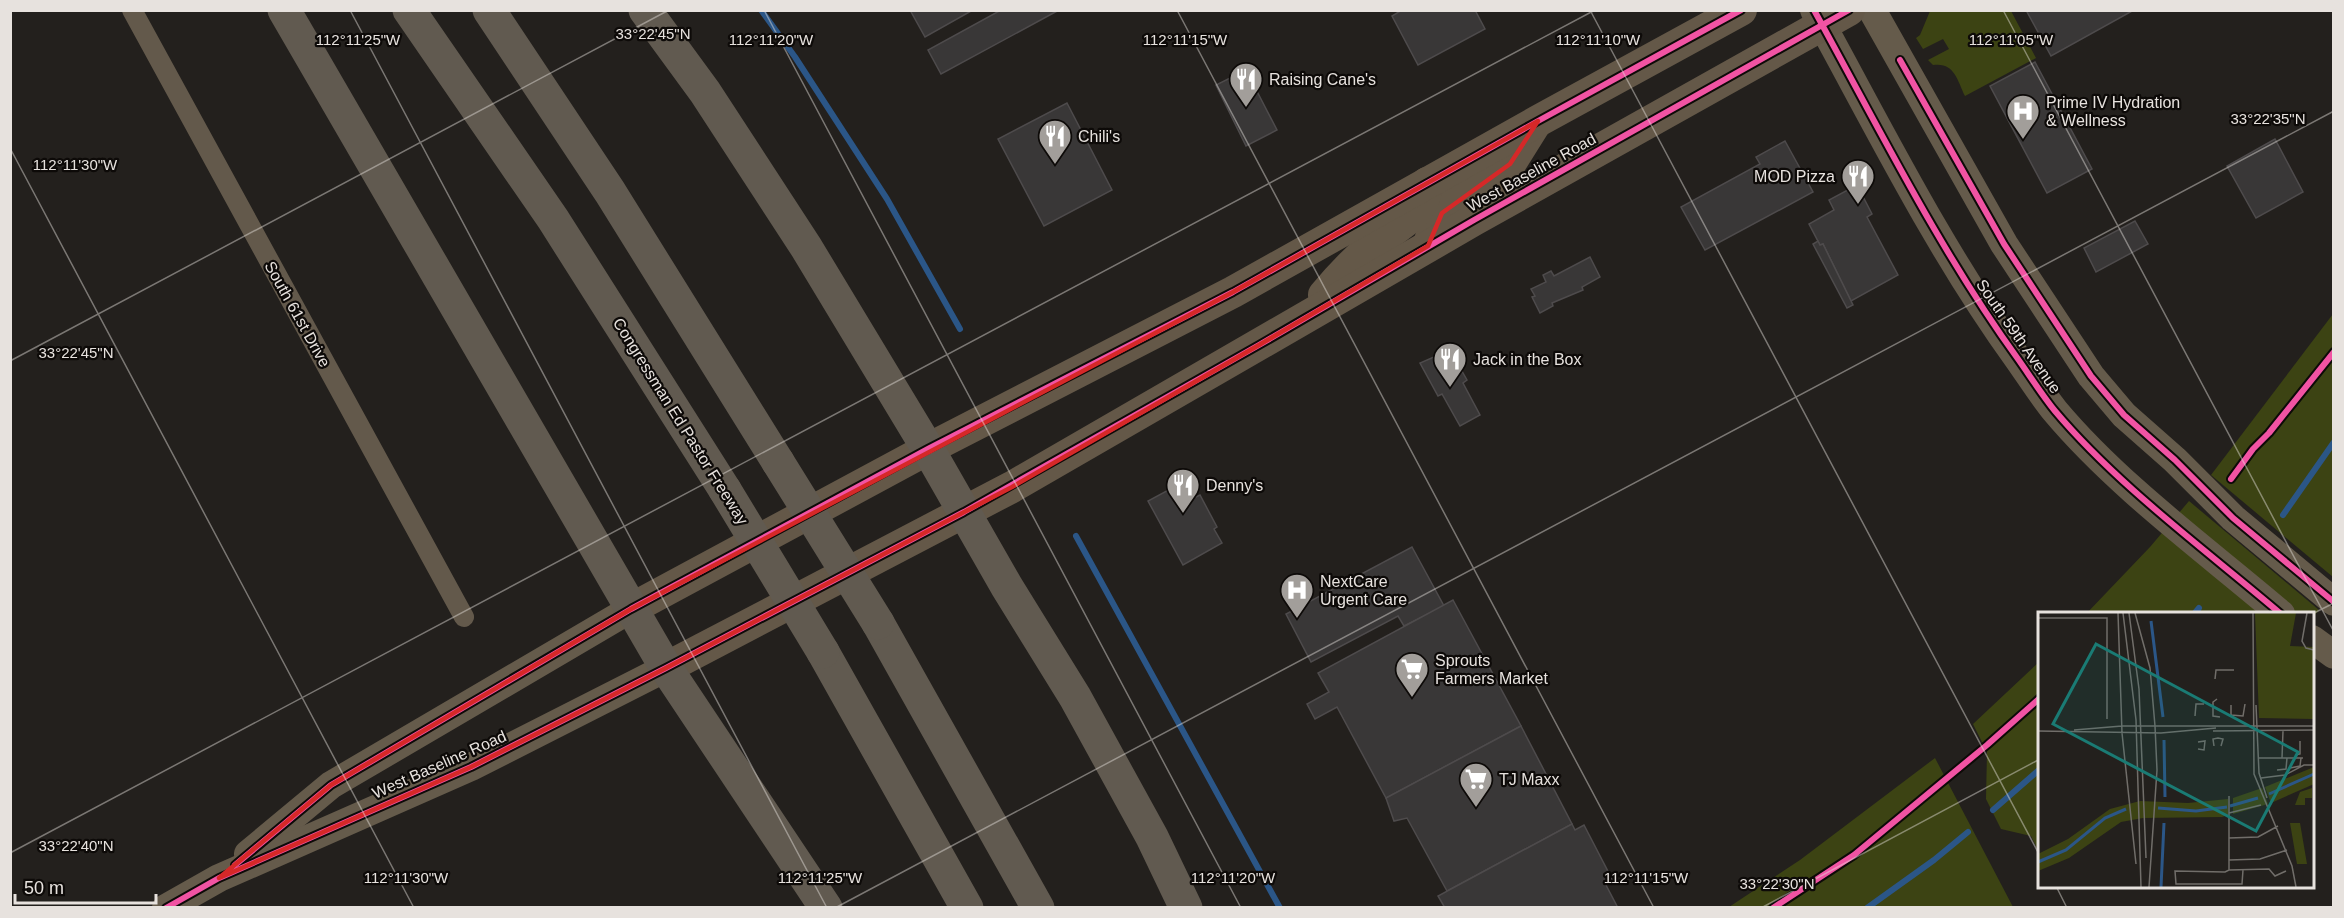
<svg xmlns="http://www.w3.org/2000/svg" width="2344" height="918" font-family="Arial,sans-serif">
	<rect width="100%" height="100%" fill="#23201d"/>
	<g fill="#3c4313">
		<path d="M1930,11h81l25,47 -71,38c-8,-17 -11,-34 -32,-31l-5,-5 21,-11 -6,-10 -20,10 -7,-11 4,-3z"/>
		<path d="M2333,314v263l-122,-102z"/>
		<path d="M2189,501l130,109 -6,7 -1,-3h-226l64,-67z"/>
		<path d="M2039,662v190l-8,-16 -30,-7 -15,-30 1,-47 -14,-28z"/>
		<path d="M1935,758l78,149h-284l71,-47z"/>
	</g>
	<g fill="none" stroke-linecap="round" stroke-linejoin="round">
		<g stroke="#2b5687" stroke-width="6">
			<path d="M761,10l34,47 92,142 73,130"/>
			<path d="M2283,515l51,-73"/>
			<path d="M1076,536l204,372"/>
			<path d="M2194,614l5,-6"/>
			<path d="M1993,810l47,-41"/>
			<path d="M1867,908l67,-48 34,-28"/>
		</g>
	</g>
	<g fill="#393737" stroke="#4e4b4c" stroke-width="1.5">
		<path d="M910,10h63l-48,27z"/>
		<path d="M1001,10h58l-118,64 -13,-24z"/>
		<path d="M1402,10h73l10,19 -67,36 -26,-49z"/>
		<path d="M2026,10h108l-83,46z"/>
		<path d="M2035,62l57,107 -45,24 -57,-107z"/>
		<path d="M1246,70l31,60 -31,16 -30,-61z"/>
		<path d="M1067,103l45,87 -68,36 -46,-87z"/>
		<path d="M2275,139l28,53 -47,26 -29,-52z"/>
		<path d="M1785,141l28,51 -108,58 -24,-43 79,-43 -4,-7z"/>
		<path d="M1857,185l15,29 -5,3 31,58 -47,26 -28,-57 -3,1 -11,-21 25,-14 -5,-10z"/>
		<path d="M2135,221l13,23 -52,28 -12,-24z"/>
		<path d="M1818,241l2,4 3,-1 30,61 -6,3 -34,-64z"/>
		<path d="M1590,257l10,20 -18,10 1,3 -31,13 1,3 -13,7 -8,-16 3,-1 -4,-7 15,-7 -3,-7 8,-4 3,5z"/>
		<path d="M1450,350l17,30 -4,3 17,32 -20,11 -18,-32 -4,2 -18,-33z"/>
		<path d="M1187,480l9,17 4,-2 17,32 -3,2 8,14 -39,22 -35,-64z"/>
		<path d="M1412,547l32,59 -40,20 -6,-10 -87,46 -25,-48z"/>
		<path d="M1453,600l68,126 -135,72 -49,-91 -22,12 -8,-15 22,-12 -11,-19z"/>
		<path d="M1521,726l51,98 -125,67 -40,-73 -13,3 -8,-23z"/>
		<path d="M1572,824l3,6 9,-5 29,56 -7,4 12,23h-173l-7,-12z"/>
	</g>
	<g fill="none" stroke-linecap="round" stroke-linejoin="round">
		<path stroke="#63594b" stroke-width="20" d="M132,10l332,607"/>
		<g stroke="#655b4b" stroke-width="28">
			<path d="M1814,10c65,118 125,240 204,349 12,17 24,36 37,52 63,75 151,139 226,203"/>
			<path d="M1872,10l132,234 87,132 33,39 51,45 58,58 101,84"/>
			<path d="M2312,639l22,16"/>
			<path d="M248,854l83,-69 300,-176"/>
			<path d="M166,908l53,-30 252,-111 195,-99"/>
		</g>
		<g stroke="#645848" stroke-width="32">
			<path d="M1428,246l10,-27 12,-14 60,-41 25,-40"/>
			<path d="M1324,295c15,-18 32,-36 50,-51 22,-17 52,-30 53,-61"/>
			<path d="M631,609l297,-160 305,-157 305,-171 203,-111"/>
			<path d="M666,668l346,-181 462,-267 375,-210"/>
		</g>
		<g stroke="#615a50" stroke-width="33">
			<path d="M284,10l382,658 160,240"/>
			<path d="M409,10l144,209 172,271"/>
			<path d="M489,10l121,182 168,270"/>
			<path d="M645,10l60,82 101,155 122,202 79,138 68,110 77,140 34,71"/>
			<path d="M878,623l160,285"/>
			<path d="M823,652l144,256"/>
		</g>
		<g stroke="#615a50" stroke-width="33">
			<path d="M778,462l100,161"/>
			<path d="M725,490l98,162"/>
		</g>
		<defs>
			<g id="cycleway">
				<path d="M1814,10c65,118 125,240 204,349 12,17 24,36 37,52 63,75 151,139 226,203"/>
				<path d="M1900,60l104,184 87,132 33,39 51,45 58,58 101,84"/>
				<path d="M2231,479l22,-30 16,-16 65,-81"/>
				<path d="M235,865l96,-80 300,-176 297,-160 305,-157 305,-171 203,-111"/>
				<path d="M166,908l53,-30 252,-111 195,-99 298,-156 295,-167 215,-125 375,-210"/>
				<path d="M1773,908l81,-53 133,-110 53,-47"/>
			</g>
		</defs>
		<use href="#cycleway" stroke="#0d0a08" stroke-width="10"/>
		<use href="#cycleway" stroke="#f153a3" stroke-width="6"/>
	</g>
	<path fill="none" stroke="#d62828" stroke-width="4.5" stroke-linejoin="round" d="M1538,121l-28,43 -68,49 -14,33 -169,99 -247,142 -346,181 -195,99 -252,111 112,-93 300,-176 602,-317z"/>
	<path fill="none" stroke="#e7e2de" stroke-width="1.5" stroke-opacity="0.45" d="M350,10l477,898M764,10l477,898M1177,10l477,898M1590,10l450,846M2003,10l331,622M10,148l404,760M10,361l659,-351M2312,614l22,-11M10,853l1585,-843M2056,886l11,22M835,908l1499,-797M1761,908l279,-149"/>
	<defs>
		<symbol id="restaurant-pin" viewBox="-11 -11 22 30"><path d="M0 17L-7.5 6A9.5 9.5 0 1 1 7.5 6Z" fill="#a29e9a" stroke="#0d0a08"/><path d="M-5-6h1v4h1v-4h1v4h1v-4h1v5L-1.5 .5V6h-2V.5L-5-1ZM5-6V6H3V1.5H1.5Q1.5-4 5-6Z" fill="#fff"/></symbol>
		<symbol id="hospital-pin" viewBox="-11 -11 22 30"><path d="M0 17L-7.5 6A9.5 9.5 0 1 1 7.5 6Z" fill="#a29e9a" stroke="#0d0a08"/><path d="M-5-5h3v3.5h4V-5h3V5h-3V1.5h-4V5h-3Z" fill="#fff"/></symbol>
		<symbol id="supermarket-pin" viewBox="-11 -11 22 30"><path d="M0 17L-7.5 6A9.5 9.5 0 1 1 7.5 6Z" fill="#a29e9a" stroke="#0d0a08"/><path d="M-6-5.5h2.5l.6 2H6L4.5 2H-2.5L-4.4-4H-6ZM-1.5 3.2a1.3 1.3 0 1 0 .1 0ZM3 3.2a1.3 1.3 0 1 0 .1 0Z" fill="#fff"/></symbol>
	</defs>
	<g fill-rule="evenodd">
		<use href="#restaurant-pin" x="1227" y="60" width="38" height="52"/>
		<use href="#hospital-pin" x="2004" y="92" width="38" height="52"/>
		<use href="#restaurant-pin" x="1036" y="117" width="38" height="52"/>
		<use href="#restaurant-pin" x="1839" y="157" width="38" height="52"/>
		<use href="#restaurant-pin" x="1431" y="340" width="38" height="52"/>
		<use href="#restaurant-pin" x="1164" y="466" width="38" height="52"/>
		<use href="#hospital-pin" x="1278" y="571" width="38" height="52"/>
		<use href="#supermarket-pin" x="1393" y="650" width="38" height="52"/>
		<use href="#supermarket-pin" x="1457" y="760" width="38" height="52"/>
	</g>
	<g text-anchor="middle" stroke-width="4.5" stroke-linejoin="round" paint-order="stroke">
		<g font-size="16" fill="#e7e2de" stroke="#0d0a08" text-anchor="start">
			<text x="1269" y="85">Raising Cane's</text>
			<text x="2046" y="108">Prime IV Hydration<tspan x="2046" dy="18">&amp; Wellness</tspan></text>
			<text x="1078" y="142">Chili's</text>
			<text x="1835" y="182" text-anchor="end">MOD Pizza</text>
			<text x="1473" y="365">Jack in the Box</text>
			<text x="1206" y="491">Denny's</text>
			<text x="1320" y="587">NextCare<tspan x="1320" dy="18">Urgent Care</tspan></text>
			<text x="1435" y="666">Sprouts<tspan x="1435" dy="18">Farmers Market</tspan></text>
			<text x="1499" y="785">TJ Maxx</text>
		</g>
		<g font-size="16" fill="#e7e2de" stroke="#0d0a08">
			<text transform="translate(1531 172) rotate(-29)" y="6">West Baseline Road</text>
			<text transform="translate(298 314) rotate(61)" y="6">South 61st Drive</text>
			<text transform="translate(2019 336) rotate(55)" y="6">South 59th Avenue</text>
			<text transform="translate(681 421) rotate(58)" y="6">Congressman Ed Pastor Freeway</text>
			<text transform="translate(439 764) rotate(-24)" y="6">West Baseline Road</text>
		</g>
	</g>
	<g transform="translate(2038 612)">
		<rect width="276" height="276" fill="#23201d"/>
		<path d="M217,1h41l-6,33 24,1v72l-55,-1zM276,155v17l-43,19 -6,-16zM224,176l6,16 -35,10v-16zM274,176v10h-7v7h-10l5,-13zM190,187v16l-6,2 -79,1 -22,4 -52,36 -31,13v-17l30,-15 42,-30 30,-8 48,2zM252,211h10l7,41h-10z" fill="#3c4313"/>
		<path fill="none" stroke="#2b5687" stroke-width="3" d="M113,9l12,96M126,128l1,57M231,182l45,-20M192,194l28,-8M120,196l38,3 31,-4M0,250l28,-12 39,-32 21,-9M123,275l3,-64"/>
		<path fill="none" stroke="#716e6a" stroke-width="1.5" d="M80,1l4,120 14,131M85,1l13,107 5,167M91,1l10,76 7,169M97,1l15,55 5,58 2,44 -8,117M215,1l1,161 38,92 4,21M269,1l-5,28 4,7 8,2M0,6h69v101M177,67l1,-9h18M179,87l-4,3v14l7,1M193,93v10l12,1 2,-12M218,93l3,68 8,25M157,104l1,-12h8M36,118l48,-4h192M0,119l123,2 55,-5M175,119l101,-1M176,134l-1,-7 5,-1 5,1 -2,7M160,137l6,1 1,-9 -7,1M257,143l5,-1v-13M220,146h45M244,146l1,-27M252,156l10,-2 1,-8M239,158l9,-1 1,-11M223,166l24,-3 19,-10h10M191,184v74M191,201l32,-8M191,226l29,-1 20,-11M191,248l31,-1 27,-9M205,258l-1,14h-66l-1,-13 50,1 4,-2 40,-1 6,7 11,-5"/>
		<path fill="#1a7b74" fill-opacity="0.15" stroke="#1a7b74" stroke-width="3" d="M58,32l202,108 -42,79 -203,-107z"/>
		<rect width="276" height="276" fill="none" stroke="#e7e2de" stroke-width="3"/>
	</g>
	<g font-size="15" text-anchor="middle" fill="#e7e2de" stroke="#0d0a08" stroke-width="4.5" stroke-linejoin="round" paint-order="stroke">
		<text x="653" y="39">33°22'45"N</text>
		<text x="358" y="45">112°11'25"W</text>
		<text x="771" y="45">112°11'20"W</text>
		<text x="1185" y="45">112°11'15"W</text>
		<text x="1598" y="45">112°11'10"W</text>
		<text x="2011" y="45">112°11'05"W</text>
		<text x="2268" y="124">33°22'35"N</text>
		<text x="75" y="170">112°11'30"W</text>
		<text x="76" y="358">33°22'45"N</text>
		<text x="76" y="851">33°22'40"N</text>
		<text x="406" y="883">112°11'30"W</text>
		<text x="820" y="883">112°11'25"W</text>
		<text x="1233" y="883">112°11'20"W</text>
		<text x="1646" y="883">112°11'15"W</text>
		<text x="1777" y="889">33°22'30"N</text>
	</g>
	<rect width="2344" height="918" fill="none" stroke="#e7e2de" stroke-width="24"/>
	<path d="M15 894v9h141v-9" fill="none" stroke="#e7e2de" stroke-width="3"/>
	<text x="24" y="894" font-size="18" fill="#e7e2de" stroke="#0d0a08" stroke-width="4.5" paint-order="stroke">50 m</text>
</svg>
